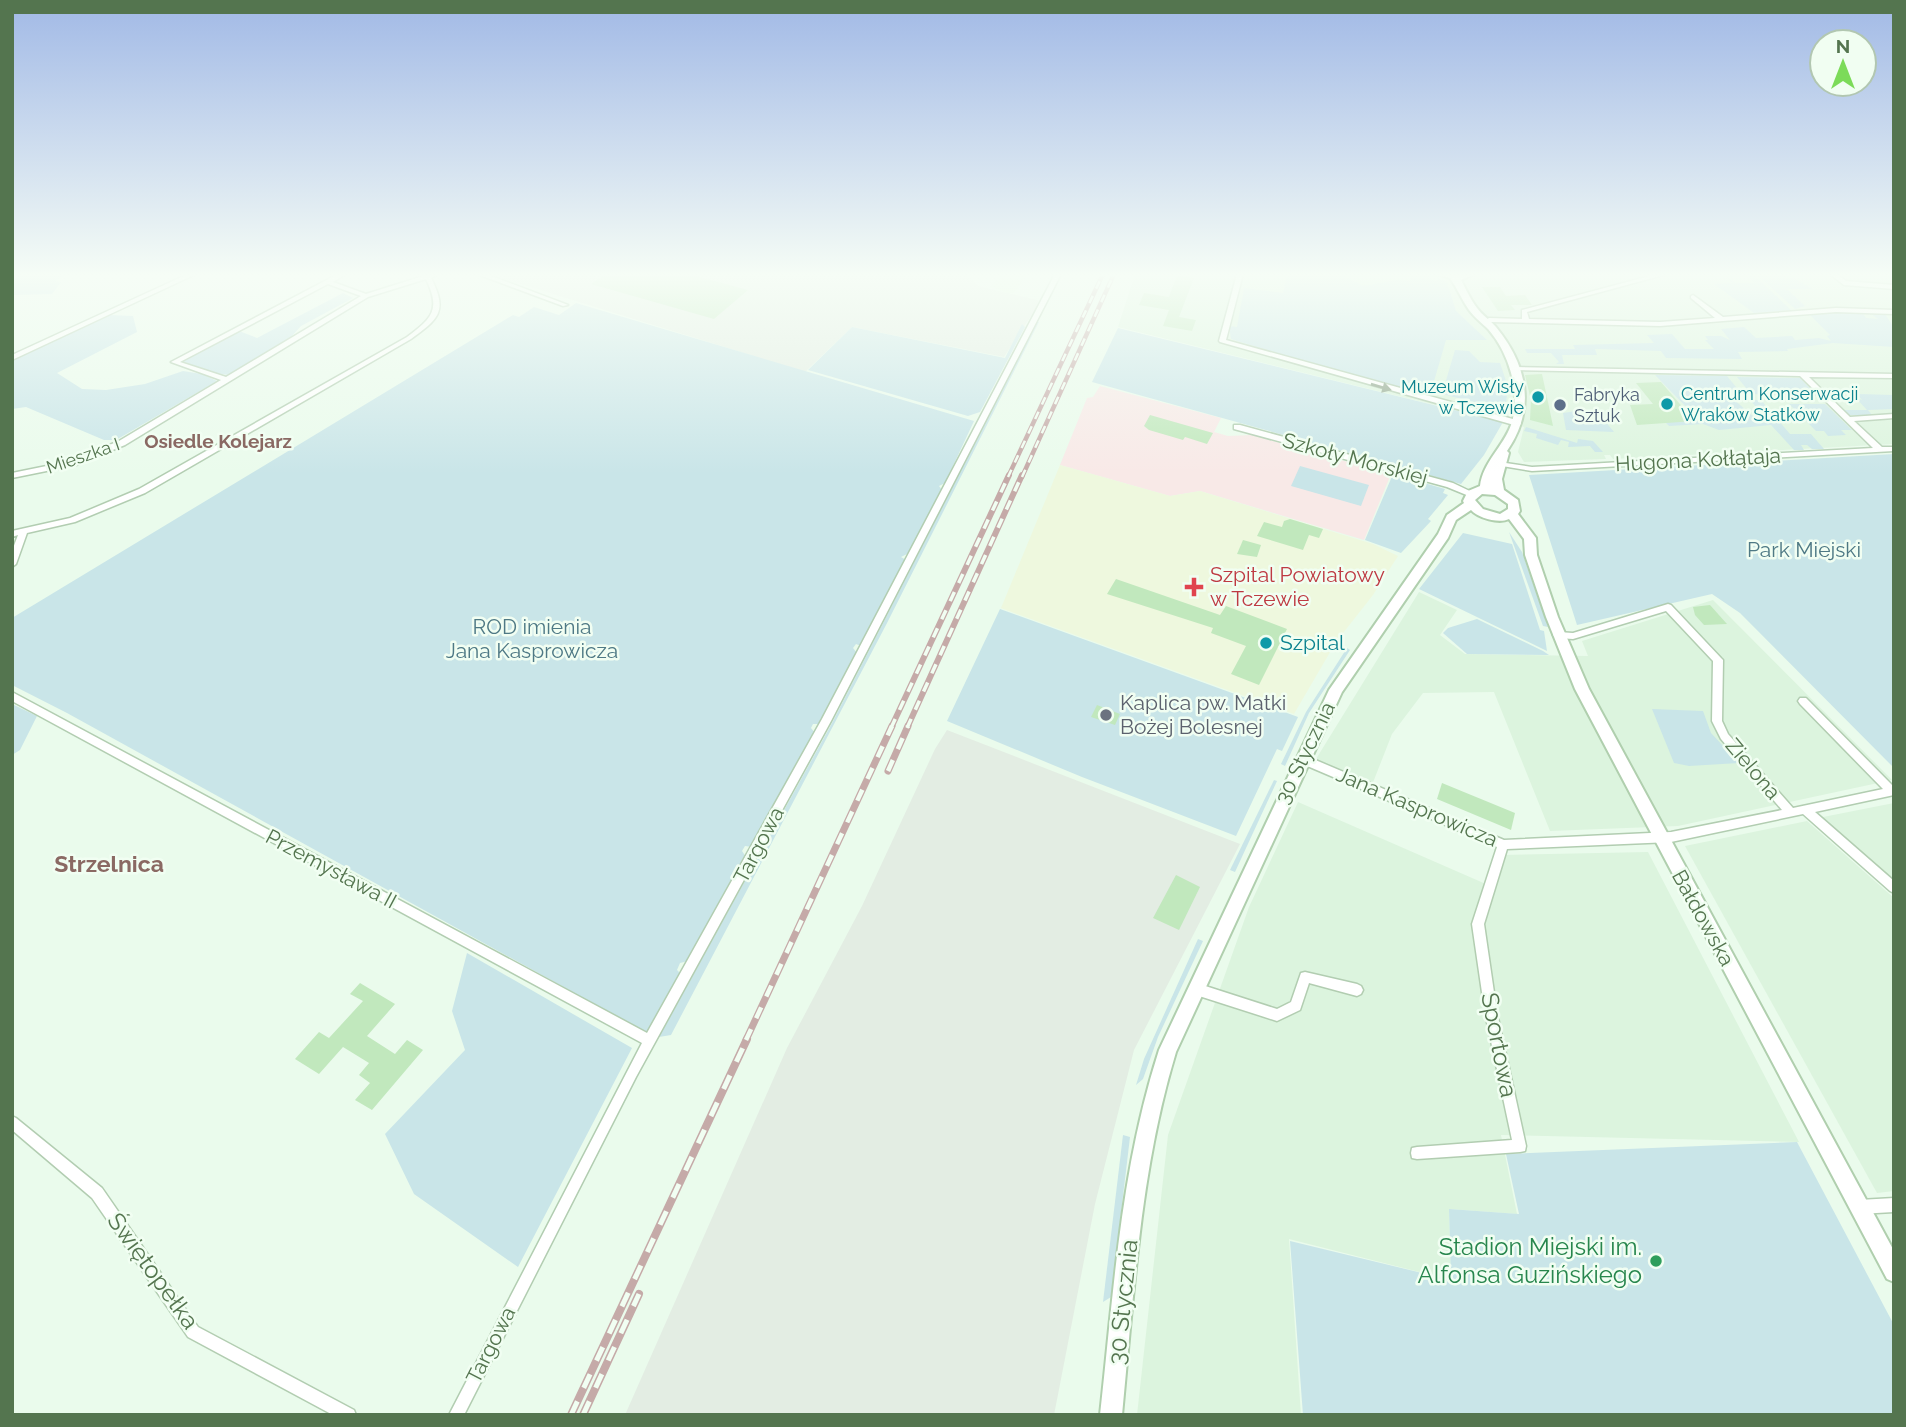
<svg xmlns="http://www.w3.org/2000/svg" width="1906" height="1427" font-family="Raleway,sans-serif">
	<rect width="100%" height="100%" fill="#eafbec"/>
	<g fill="#dcf4de">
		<path d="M1135,274h759v170l-281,15 -3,-4h-6l2,4 -82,3 -6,-10 6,-25 -406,-100z"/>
		<path d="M1419,592l38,18 -17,25 25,19 123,2 -6,-15 131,-41 179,180 -214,46 -128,5 -56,-139 -71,1 -31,41 -20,51 -56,-26z"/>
		<path d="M1298,802l197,86 7,-33 146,-3 151,290 -298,-7 16,79 -68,-5 2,71 -162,-41 12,176h-164l31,-280 81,-228z"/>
		<path d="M1894,803v79l-76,-64z"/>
		<path d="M1807,821l87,77v293l-17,2 -192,-347z"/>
	</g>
	<path fill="#e4fadf" d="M1002,274h25l-12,18 -6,2 -18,-7z"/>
	<g fill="#e3ede3">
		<path d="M489,274h476l13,12 63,15 -37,56 -152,-30 -47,45z"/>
		<path d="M947,730l293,114 -106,206 -39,154 -41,211h-429l162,-367 75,-142 73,-157z"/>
	</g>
	<path fill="#f8e9e7" d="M1100,386l121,32 -7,14 14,4 23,-1 140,39 -27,66 -164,-49 -30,5 -110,-31 27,-67 6,-1z"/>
	<path fill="#eef8de" d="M1060,465l110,31 30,-5 173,53 25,12 -25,39 -37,47 -42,72 -293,-106z"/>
	<g fill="#c9e5e8">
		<path d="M22,274h43l-10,7 6,1 -9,12 -40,1v-15z"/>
		<path d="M1287,274h53l23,12 33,-6 14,1 1,-7h11l2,3 3,-3 4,6 7,1 -2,-4 11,5 9,29 31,29h-41l-16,55 -57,-12 -142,-44 -2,-13 8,1 7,-39 39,5z"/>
		<path d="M1722,274l14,9h18l-8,-9h7l38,36 -37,3 -40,-29 18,-1z"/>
		<path d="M1756,274c22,0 37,1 56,15h-25l18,17 -10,3z"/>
		<path d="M343,293l10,5 -52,28 -10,11 -62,38 -15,-2 -32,-12 57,-30 18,7z"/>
		<path d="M576,303l398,118 -29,62 -6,3 3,4 -33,63 -8,4 5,3 -45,86 -5,-2 -3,4 4,5 -37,71h-7l-2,4 4,5 -63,114 -7,-1 -3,5 4,6 -58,104 -8,2 -3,7 3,3 -33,60 -580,-320 -55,-28v-67l501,-303 6,2 15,-10 25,8z"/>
		<path d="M1839,311l23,1 4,6 12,1 -8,-6 15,1 9,14v19l-61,-4 -46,6 1,2 -50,1 4,7 -76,-1 -5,-7 -66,-2 2,6h-35l2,9h-8l3,-2 -8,-9h-24l-2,-4h50l-2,-4 81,-2 -7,-8 25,-1 13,15h29l-9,-9h3l-3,-4h16l9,4 -9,-11 23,-2 12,11 36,-2 3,4 24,-2 12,3 -4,-5 3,-1 -21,-21z"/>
		<path d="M109,315l24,1 4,16 -80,41 25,16 24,1 39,-6 38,-13 19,3 15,7 -101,59h-12l-78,-33 -14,2v-51z"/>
		<path d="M1037,322h2l-153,303 -215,410 -12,2 172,-312z"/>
		<path d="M1022,324l3,3 -45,85 -12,4 -160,-46 44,-43 153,31z"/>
		<path d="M1118,328l385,94 -19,33 -23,29 -369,-102z"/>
		<path d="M1455,350l14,1 11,11 20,1 8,24 -3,23 -63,-16z"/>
		<path d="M1655,375l72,1 14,17 -11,5c13,6 26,27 40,25l-20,-23h11l29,34h21l13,15h-12l-5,-4h-6l3,5h-10l-23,-25 -52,5 -16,-6 -34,2 -4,-4 35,-1z"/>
		<path d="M1737,377l63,1 17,18 -66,-2z"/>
		<path d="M1857,394l37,1v14l-26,1 4,5h-26l-4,-5h25l-12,-13 7,3z"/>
		<path d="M1789,404h36l27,26h-11l5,5 -18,1 -4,-5h-8z"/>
		<path d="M1576,411l13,10 15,-1 10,12 -48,-2 -3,-17z"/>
		<path d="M1526,427l51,16 1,-4 15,2 10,11h-8l-5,-6 -22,1 1,-5 -8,-2 -3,5 -22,-7 1,-4 -13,-3z"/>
		<path d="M1894,454v314l-154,-155 -28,-19 -135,31 -48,-150z"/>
		<path d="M1300,466l69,19 -8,21 -70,-20z"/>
		<path d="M1393,474l52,15 -2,4 5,2 -20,24 3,2 -30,32 -36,-13z"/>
		<path d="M1509,532l13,20 26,75 -5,-1z"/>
		<path d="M1463,533l49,11 28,86 4,1 3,20 -128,-62z"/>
		<path d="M1000,609l298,108 -16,34 -5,-2 -41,87 -154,-59 -135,-56z"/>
		<path d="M1477,619l66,32 6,4 -82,-1 -24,-21 5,-5z"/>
		<path d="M1347,648l3,2 -41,63 -24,53 -4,-2 25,-52z"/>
		<path d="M12,704l25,12 -17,34 -8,5z"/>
		<path d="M1652,709l51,2 8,22 28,30 -50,3 -15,-3z"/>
		<path d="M1274,780l3,1 -42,91 -5,-2z"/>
		<path d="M1198,939l5,2 -45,96 -15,42 -7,6 8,-26z"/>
		<path d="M467,953l165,95 -114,219 -104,-73 -29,-60 80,-84 -13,-39z"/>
		<path d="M1123,1135l7,2 -19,160 -8,5z"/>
		<path d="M1797,1142l97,183v90h-591l-13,-174 161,39 -2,-71 70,5 -13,-60z"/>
	</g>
	<g fill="#c1e8bd">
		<path d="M605,274h84l59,16 -34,29 -123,-35z"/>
		<path d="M1177,275l17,3 -15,39 17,3 -4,11 -29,-5 6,-16 -30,-5 5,-12 25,4z"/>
		<path d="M1482,287h18l6,9 19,-1 7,10h-21l4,5 -17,1z"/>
		<path d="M1542,374l6,28 5,24 -23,-6 1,-20 -6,-25z"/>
		<path d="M1661,382l18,21 16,18 -58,4 -7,-20 23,-1 -17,-21z"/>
		<path d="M1150,415l63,18 -6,11 -22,-7 -2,3 -34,-10 -5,-4z"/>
		<path d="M1290,519l33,10 -4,9 -10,-3 -6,15 -46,-14 7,-14 18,5 2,-6z"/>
		<path d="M1243,540l18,5 -4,12 -20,-3z"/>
		<path d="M1116,579l104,36 6,-9 61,23 -28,56 -28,-11 15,-28 -35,-13 2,-5 -106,-34z"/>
		<path d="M1710,605l17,19 -23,1 -9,-10 -2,-8z"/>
		<path d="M1097,705l23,9 -5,11 -24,-8z"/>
		<path d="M1442,783l73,30 -4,17 -74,-31z"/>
		<path d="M1176,875l24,12 -21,43 -26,-12z"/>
		<path d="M360,983l35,21 -28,32 28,18 12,-14 16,10 -51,60 -17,-10 15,-17 -11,-8 10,-12 -26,-16 -24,27 -24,-15 24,-27 10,6 34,-37 -13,-7z"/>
	</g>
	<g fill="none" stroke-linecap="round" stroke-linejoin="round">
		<defs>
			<g id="street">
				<path d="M188,274h8l-184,86v-5z"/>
				<path d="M338,274h8l-13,8 33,12 64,-20h9l-8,4c17,33 8,41 -20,61l-266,154 -70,29 -48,11 -11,31 -4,3v-16l6,-16 -6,2v-6l58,-13 69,-29 268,-152c25,-19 34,-27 19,-58l-58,18 -243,148 -49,20 -64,13v-5l59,-12 48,-20 102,-61 -50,-18zM328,284l33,12 -135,81 -46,-15z"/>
				<path d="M477,274h9l82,31 -5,1z"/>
				<path d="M1055,274h6l-230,447 -195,356 -172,338h-15l193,-372 -630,-342v-9l635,341 175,-314z"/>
				<path d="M1237,274h6l-17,66 294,81 1,2 -1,2h-6l-294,-83 -1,-1z"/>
				<path d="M1657,274h10l-140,38 2,7 131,3 55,-4 -24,-20v-2l2,-1 30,22 113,-9 58,2v4l-58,-2 -176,14 -171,-4 -3,-2 3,-2 33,1v-9z"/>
				<path d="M1830,274h7l9,7 48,4v4l-50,-4z"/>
				<path d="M1514,367l380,7v4l-85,-1 41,40 44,-3v4l-40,3 28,26h12v4l-362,20 -30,-5 -4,-2 1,-2 33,5 341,-19 -73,-72 -288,-6 -2,-1z"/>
				<path d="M1234,425h6l213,58 23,11 -4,3 -3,-1 -22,-9 -213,-58z"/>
				<path d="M1668,604l3,1 50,53 2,2 -1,61 6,13 65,74 90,-19 -83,-85 -2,-3 2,-3h6l88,89v8l-79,17 79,69v12l-4,-2 -87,-77 -132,28 -164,7 -23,75 13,89 29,133 -1,5 -5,1 -103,7 -5,-1 -1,-5 1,-5 5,-1 95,-7 -27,-127 -13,-89 25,-77 -199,-85 -1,-3 1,-3h8l198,84 167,-8 111,-22 -61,-71 -9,-18 1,-60 -47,-50 -93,28 -15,-1 -5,-3 5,-3 15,1z"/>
				<path d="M1305,972l52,12 4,2 2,4 -2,4 -4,2 -48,-13 -9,27 -23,11 -81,-26 -4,-2 -2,-4 2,-4 4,-2 81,26 14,-7 10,-29z"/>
				<path d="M12,1116l4,2 86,70 96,139 156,83 2,5h-23l-145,-78 -96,-139 -80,-68z"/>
				<path d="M1894,1198v14l-35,2 -5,-2 -2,-5 2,-5 5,-2z"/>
			</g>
			<path id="secondary" d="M1438,274h37l-14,6c5,9 9,19 16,28 5,7 13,12 19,19 32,39 40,82 11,124l2,2 -7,26 2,11 14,10 2,11 -2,3 18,24 1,17 21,62 31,72 305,562v31l-7,-3 -312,-590 -29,-72 -21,-62 -1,-16 -15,-20c-10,5 -31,-1 -38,-9l-15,10 -8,18 -106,154 -166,360c-36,118 -42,240 -54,363h-22c14,-125 20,-244 59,-365l170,-360 109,-156 9,-19 17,-12 -1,-2 5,-10 12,-5c3,-24 23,-39 31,-61 11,-31 -2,-72 -23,-96 -6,-6 -13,-11 -19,-19 -7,-10 -12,-22 -19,-32zM1482,494l13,1 13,9v5l-8,5 -17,-5 -8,-9z"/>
		</defs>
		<use href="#street" stroke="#b2cdb1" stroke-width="3"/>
		<use href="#secondary" stroke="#b0cfae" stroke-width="4"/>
		<use href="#street" fill="#fff" fill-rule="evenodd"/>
		<use href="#secondary" fill="#fff" fill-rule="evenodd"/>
		<defs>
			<g id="rail-far3">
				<path d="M1008,477l95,-203"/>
				<path d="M1022,477l92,-203"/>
			</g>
			<g id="rail-far2">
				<path d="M891,728l118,-253"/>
				<path d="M907,728l115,-253"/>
			</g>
			<g id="rail-far1">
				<path d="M888,771l20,-45"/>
				<path d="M746,1040l146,-314"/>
			</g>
			<g id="rail">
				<path d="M571,1415l176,-376"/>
				<path d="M583,1415l56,-121"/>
			</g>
		</defs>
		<use href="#rail-far3" stroke="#c5aaa8" stroke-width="4.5"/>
		<use href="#rail-far2" stroke="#c5aaa8" stroke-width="6"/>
		<use href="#rail-far1" stroke="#c5aaa8" stroke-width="7"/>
		<use href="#rail" stroke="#c5aaa8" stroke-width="8"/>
		<use href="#rail-far3" stroke="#f1fef2" stroke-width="2.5" stroke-dasharray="8" stroke-linecap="butt"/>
		<use href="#rail-far2" stroke="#f1fef2" stroke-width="3.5" stroke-dasharray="10" stroke-linecap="butt"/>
		<use href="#rail-far1" stroke="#f1fef2" stroke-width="4.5" stroke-dasharray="12" stroke-linecap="butt"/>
		<use href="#rail" stroke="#f1fef2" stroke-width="5" stroke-dasharray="15" stroke-linecap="butt"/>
	</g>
	<defs><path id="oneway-solid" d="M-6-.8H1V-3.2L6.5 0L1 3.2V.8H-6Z" transform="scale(1.75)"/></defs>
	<use fill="#90a58d" href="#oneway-solid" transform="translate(1381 387) rotate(16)"/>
	<linearGradient id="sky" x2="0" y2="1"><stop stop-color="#a1b9e6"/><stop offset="0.58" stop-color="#f6fdf6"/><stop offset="1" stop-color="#f6fdf6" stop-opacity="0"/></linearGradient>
	<rect width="1906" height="474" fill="url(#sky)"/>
	<g fill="#0f9aa8" stroke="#f1fef2" stroke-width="2.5">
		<circle cx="1538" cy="397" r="7"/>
		<circle cx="1667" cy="404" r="7"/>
		<circle cx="1266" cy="643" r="7"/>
	</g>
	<circle fill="#5c6f8a" stroke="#f1fef2" stroke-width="2.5" cx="1560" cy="405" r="7"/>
	<path fill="#e0444e" stroke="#f1fef2" stroke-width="2.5" d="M1190.5 576.5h7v7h7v7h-7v7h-7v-7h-7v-7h7z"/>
	<circle fill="#6b7280" stroke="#f1fef2" stroke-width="2.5" cx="1106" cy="715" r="7"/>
	<circle fill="#2e9e5b" stroke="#f1fef2" stroke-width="2.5" cx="1656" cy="1261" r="7"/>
	<g text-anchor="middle" stroke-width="5" stroke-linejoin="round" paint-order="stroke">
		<g font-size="18" fill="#0d838f" stroke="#f1fef2" text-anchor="end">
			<text x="1524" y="393">Muzeum Wisły<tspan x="1524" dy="21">w Tczewie</tspan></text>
			<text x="1681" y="400" text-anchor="start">Centrum Konserwacji<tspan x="1681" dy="21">Wraków Statków</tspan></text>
		</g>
		<g font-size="18" fill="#4e5e75" stroke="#f1fef2" text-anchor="start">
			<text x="1574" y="401">Fabryka<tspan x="1574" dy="21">Sztuk</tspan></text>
		</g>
		<g font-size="18" fill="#54754f" stroke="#f1fef2">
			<text transform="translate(83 456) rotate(-19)" y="6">Mieszka I</text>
		</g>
		<g font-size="19" font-weight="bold" fill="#8a6963" stroke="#f1fef2">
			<text x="218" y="448">Osiedle Kolejarz</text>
		</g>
		<g font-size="21" fill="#54754f" stroke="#f1fef2">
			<text transform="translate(1355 459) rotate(15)" y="7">Szkoły Morskiej</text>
			<text transform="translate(1698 460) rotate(-3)" y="7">Hugona Kołłątaja</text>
			<text transform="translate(1305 753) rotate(-64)" y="7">30 Stycznia</text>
			<text transform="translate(1753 769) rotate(50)" y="7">Zielona</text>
			<text transform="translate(1417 807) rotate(23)" y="7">Jana Kasprowicza</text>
			<text transform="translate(759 845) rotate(-62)" y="7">Targowa</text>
			<text transform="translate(331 869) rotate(28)" y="7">Przemysława II</text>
			<text transform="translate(1703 918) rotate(61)" y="7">Bałdowska</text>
			<text transform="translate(491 1345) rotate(-63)" y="7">Targowa</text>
		</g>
		<g font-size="21" fill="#4e7985" stroke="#f1fef2">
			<text x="1804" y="557">Park Miejski</text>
			<text x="532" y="634">ROD imienia<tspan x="532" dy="24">Jana Kasprowicza</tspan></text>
		</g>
		<g font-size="21" fill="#be3a42" stroke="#f1fef2" text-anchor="start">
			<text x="1210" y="582">Szpital Powiatowy<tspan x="1210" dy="24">w Tczewie</tspan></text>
		</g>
		<g font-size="21" fill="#0d838f" stroke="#f1fef2" text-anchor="start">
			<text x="1280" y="650">Szpital</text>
		</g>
		<g font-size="21" fill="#5b616d" stroke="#f1fef2" text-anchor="start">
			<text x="1120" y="710">Kaplica pw. Matki<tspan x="1120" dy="24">Bożej Bolesnej</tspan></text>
		</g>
		<g font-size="23" font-weight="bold" fill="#8a6963" stroke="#f1fef2">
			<text x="109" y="872">Strzelnica</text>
		</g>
		<g font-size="24" fill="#54754f" stroke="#f1fef2">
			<text transform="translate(1499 1045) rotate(79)" y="8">Sportowa</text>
			<text transform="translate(153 1271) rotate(54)" y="8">Świętopełka</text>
			<text transform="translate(1123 1302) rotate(-84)" y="8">30 Stycznia</text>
		</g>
		<g font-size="24" fill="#27864d" stroke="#f1fef2" text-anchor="end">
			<text x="1642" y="1255">Stadion Miejski im.<tspan x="1642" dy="28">Alfonsa Guzińskiego</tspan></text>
		</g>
	</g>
	<rect width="1906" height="1427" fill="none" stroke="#54754f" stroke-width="28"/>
	<g transform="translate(1843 63)"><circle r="33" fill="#f1fef2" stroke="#b2c7b1" stroke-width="2"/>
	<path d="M0-5L12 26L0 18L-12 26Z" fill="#7cdb59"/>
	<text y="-10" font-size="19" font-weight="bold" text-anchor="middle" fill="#54754f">N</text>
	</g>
</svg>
